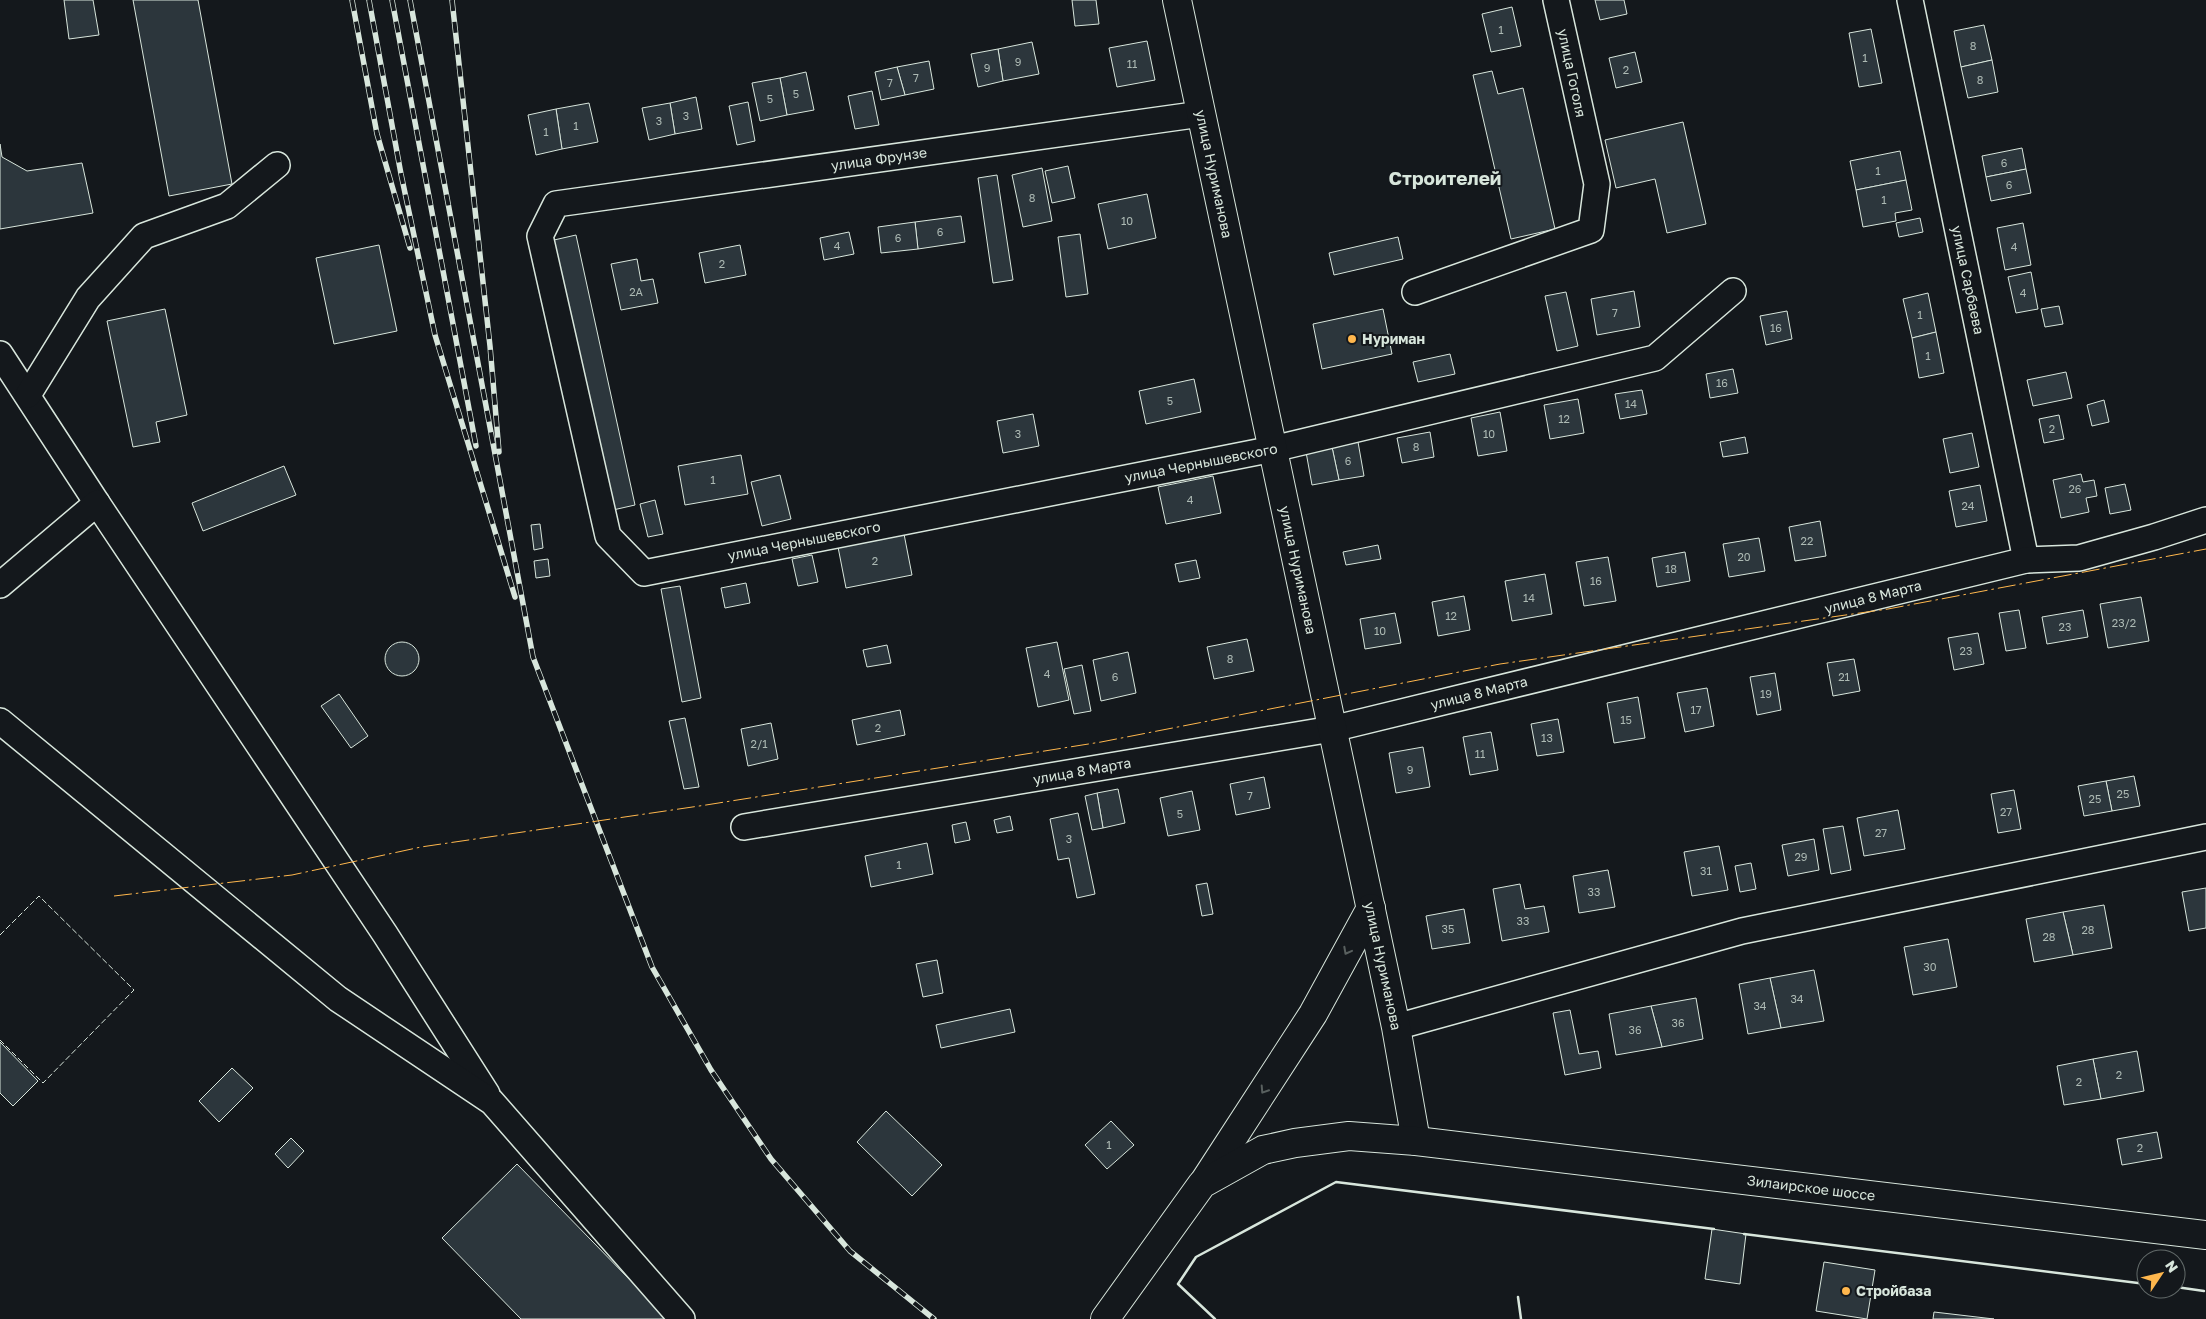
<svg xmlns="http://www.w3.org/2000/svg" width="2206" height="1319" font-family="'Golos Text',sans-serif">
	<rect width="100%" height="100%" fill="#14181c"/>
	<g fill="#2c363c" stroke="#d8e6dc">
		<path d="M64,0h29l6,35 -30,4z"/>
		<path d="M133,0h65l34,184 -63,12z"/>
		<path d="M1072,0h24l3,24 -24,2z"/>
		<path d="M1595,0h29l3,14 -27,6z"/>
		<path d="M1512,7l9,39 -30,6 -9,-38z"/>
		<path d="M1984,25l8,35 -31,7 -7,-36z"/>
		<path d="M1871,29l11,54 -23,4 -10,-54z"/>
		<path d="M1147,41l8,39 -38,7 -8,-39z"/>
		<path d="M1032,42l7,32 -36,7 -5,-32z"/>
		<path d="M998,49l5,32 -25,6 -7,-33z"/>
		<path d="M1635,52l7,30 -26,6 -7,-30z"/>
		<path d="M1992,60l6,32 -30,6 -7,-31z"/>
		<path d="M929,61l5,28 -29,6 -8,-28z"/>
		<path d="M897,67l8,28 -24,5 -6,-28z"/>
		<path d="M1492,71l6,23 25,-6 32,141 -44,10 -38,-164z"/>
		<path d="M806,72l8,38 -27,5 -7,-37z"/>
		<path d="M780,78l7,37 -27,6 -8,-38z"/>
		<path d="M872,91l7,34 -24,4 -7,-33z"/>
		<path d="M696,97l6,32 -27,5 -5,-31z"/>
		<path d="M748,102l7,39 -18,4 -8,-39z"/>
		<path d="M589,103l9,39 -36,7 -6,-40z"/>
		<path d="M670,103l5,31 -26,6 -7,-32z"/>
		<path d="M556,109l6,40 -26,6 -8,-40z"/>
		<path d="M1683,122l23,102 -39,9 -12,-54 -39,9 -11,-48z"/>
		<path d="M0,144l2,13 25,14 55,-8 11,50 -93,16z"/>
		<path d="M2022,148l4,21 -40,8 -4,-21z"/>
		<path d="M1900,151l6,29 -50,10 -6,-29z"/>
		<path d="M1068,166l7,32 -23,5 -7,-32z"/>
		<path d="M1042,168l10,53 -29,6 -11,-52z"/>
		<path d="M2026,169l5,24 -40,8 -5,-24z"/>
		<path d="M997,175l16,105 -20,3 -15,-105z"/>
		<path d="M1906,180l6,30 -17,3 1,8 -33,6 -7,-37z"/>
		<path d="M1147,194l9,44 -48,11 -10,-45z"/>
		<path d="M961,216l4,26 -47,7 -3,-27z"/>
		<path d="M1920,218l3,14 -24,5 -3,-14z"/>
		<path d="M915,222l3,27 -37,4 -3,-26z"/>
		<path d="M2023,223l8,42 -26,5 -8,-42z"/>
		<path d="M849,232l5,22 -30,6 -4,-22z"/>
		<path d="M1080,234l8,60 -22,3 -8,-60z"/>
		<path d="M576,235l59,270 -22,5 -59,-270z"/>
		<path d="M1398,237l5,22 -69,16 -5,-22z"/>
		<path d="M379,245l18,86 -63,13 -18,-86z"/>
		<path d="M740,245l6,30 -41,8 -6,-30z"/>
		<path d="M637,259l4,22 12,-2 5,24 -37,7 -10,-46z"/>
		<path d="M2031,272l7,37 -22,4 -8,-36z"/>
		<path d="M1634,291l6,36 -43,8 -6,-36z"/>
		<path d="M1566,292l12,54 -21,5 -12,-55z"/>
		<path d="M1928,293l8,39 -24,6 -9,-39z"/>
		<path d="M2059,306l4,18 -18,3 -4,-18z"/>
		<path d="M165,309l22,106 -31,7 4,20 -27,5 -26,-126z"/>
		<path d="M1383,309l9,45 -70,15 -9,-45z"/>
		<path d="M1787,311l5,28 -26,6 -6,-29z"/>
		<path d="M1936,332l8,41 -25,5 -7,-40z"/>
		<path d="M1450,354l5,20 -37,8 -5,-20z"/>
		<path d="M1733,369l5,24 -28,5 -4,-24z"/>
		<path d="M2066,372l6,26 -39,8 -6,-26z"/>
		<path d="M1194,379l7,33 -55,12 -7,-33z"/>
		<path d="M1642,390l5,24 -27,5 -5,-25z"/>
		<path d="M1578,399l6,34 -34,6 -6,-34z"/>
		<path d="M2104,400l5,22 -17,4 -5,-21z"/>
		<path d="M1500,412l7,39 -29,5 -7,-38z"/>
		<path d="M1033,414l6,32 -36,7 -6,-32z"/>
		<path d="M2059,415l5,24 -20,4 -5,-24z"/>
		<path d="M1430,432l4,25 -32,6 -5,-25z"/>
		<path d="M1972,433l7,34 -29,6 -7,-34z"/>
		<path d="M1745,437l3,16 -25,4 -3,-15z"/>
		<path d="M1358,442l6,34 -25,4 -7,-33z"/>
		<path d="M1332,447l7,33 -27,5 -6,-33z"/>
		<path d="M741,455l7,39 -63,11 -7,-39z"/>
		<path d="M284,466l12,29 -93,36 -11,-28z"/>
		<path d="M2081,474l2,8 11,-2 3,16 -11,2 3,14 -28,6 -8,-38z"/>
		<path d="M780,475l11,44 -29,7 -11,-44z"/>
		<path d="M1213,476l8,37 -55,11 -8,-37z"/>
		<path d="M2125,484l6,26 -21,4 -5,-26z"/>
		<path d="M1980,485l7,36 -31,6 -7,-36z"/>
		<path d="M655,500l8,34 -15,3 -8,-33z"/>
		<path d="M1820,521l6,35 -31,5 -6,-34z"/>
		<path d="M540,524l3,24 -9,2 -3,-25z"/>
		<path d="M904,534l8,41 -66,13 -8,-41z"/>
		<path d="M1759,538l6,33 -36,6 -6,-33z"/>
		<path d="M1378,545l3,14 -35,6 -3,-13z"/>
		<path d="M1685,552l5,29 -33,6 -5,-29z"/>
		<path d="M812,555l6,27 -20,4 -6,-27z"/>
		<path d="M1608,557l8,44 -32,5 -8,-44z"/>
		<path d="M548,559l2,17 -14,2 -2,-17z"/>
		<path d="M1196,560l4,18 -21,4 -4,-18z"/>
		<path d="M1545,574l7,40 -40,7 -7,-40z"/>
		<path d="M746,583l4,20 -25,5 -4,-20z"/>
		<path d="M680,586l21,112 -19,4 -21,-113z"/>
		<path d="M1464,596l6,34 -32,6 -6,-34z"/>
		<path d="M2141,597l8,44 -41,7 -8,-44z"/>
		<path d="M2019,610l7,38 -20,3 -7,-38z"/>
		<path d="M2083,610l5,27 -41,7 -5,-27z"/>
		<path d="M1395,613l6,30 -36,6 -5,-30z"/>
		<path d="M1978,633l6,31 -30,6 -6,-32z"/>
		<path d="M1247,639l7,32 -40,8 -7,-32z"/>
		<path d="M1057,642l12,58 -31,7 -12,-59z"/>
		<circle cx="402" cy="659" r="17"/>
		<path d="M887,645l4,18 -24,4 -4,-17z"/>
		<path d="M1128,652l8,41 -35,8 -8,-41z"/>
		<path d="M1854,659l6,32 -27,5 -6,-33z"/>
		<path d="M1082,665l9,46 -17,3 -10,-45z"/>
		<path d="M1775,673l6,37 -24,5 -7,-38z"/>
		<path d="M1707,688l7,38 -29,6 -8,-39z"/>
		<path d="M339,694l29,42 -17,12 -30,-42z"/>
		<path d="M1638,697l7,41 -31,5 -7,-40z"/>
		<path d="M900,710l5,25 -48,10 -5,-25z"/>
		<path d="M685,718l14,69 -15,2 -15,-68z"/>
		<path d="M1558,719l6,33 -27,4 -6,-32z"/>
		<path d="M771,723l7,36 -30,7 -7,-37z"/>
		<path d="M1491,732l7,38 -28,5 -7,-38z"/>
		<path d="M1423,747l7,40 -34,6 -7,-40z"/>
		<path d="M2134,776l6,30 -28,5 -6,-30z"/>
		<path d="M1264,777l6,31 -34,7 -6,-31z"/>
		<path d="M2106,781l6,30 -28,5 -6,-30z"/>
		<path d="M1118,789l7,34 -22,5 -6,-35z"/>
		<path d="M2014,790l7,39 -23,4 -7,-39z"/>
		<path d="M1192,791l8,39 -32,6 -8,-38z"/>
		<path d="M1097,793l6,35 -11,2 -7,-34z"/>
		<path d="M1898,810l7,39 -41,7 -7,-38z"/>
		<path d="M1078,813l17,81 -18,4 -8,-40 -11,2 -8,-41z"/>
		<path d="M1010,816l3,14 -16,3 -3,-13z"/>
		<path d="M966,822l4,18 -15,3 -3,-18z"/>
		<path d="M1843,826l8,44 -20,4 -8,-45z"/>
		<path d="M1814,839l5,31 -31,6 -6,-31z"/>
		<path d="M927,843l6,31 -62,13 -6,-31z"/>
		<path d="M1719,846l9,44 -36,6 -8,-44z"/>
		<path d="M1751,863l5,26 -16,3 -5,-26z"/>
		<path d="M1608,870l7,37 -36,6 -6,-37z"/>
		<path d="M1207,883l6,31 -11,2 -6,-31z"/>
		<path d="M1520,884l5,25 19,-3 5,26 -47,9 -9,-52z"/>
		<path d="M2206,888v40l-17,3 -7,-39z"/>
		<path d="M2104,905l8,43 -39,7 -10,-43z"/>
		<path d="M1464,909l6,34 -38,6 -6,-33z"/>
		<path d="M2063,912l10,43 -39,7 -8,-43z"/>
		<path d="M1948,939l9,48 -44,8 -9,-48z"/>
		<path d="M937,960l6,33 -20,4 -7,-33z"/>
		<path d="M1814,970l10,51 -43,7 -11,-50z"/>
		<path d="M1770,978l11,50 -33,6 -9,-50z"/>
		<path d="M1696,998l7,41 -41,8 -11,-41z"/>
		<path d="M1651,1006l11,41 -46,8 -7,-41z"/>
		<path d="M1010,1009l5,23 -74,16 -5,-23z"/>
		<path d="M1570,1010l9,44 19,-3 3,17 -36,7 -12,-62z"/>
		<path d="M0,1042l38,39 -25,25 -13,-13z"/>
		<path d="M2137,1051l7,40 -43,8 -8,-40z"/>
		<path d="M2093,1059l8,40 -37,6 -7,-39z"/>
		<path d="M232,1068l21,20 -34,34 -20,-21z"/>
		<path d="M886,1111l56,54 -30,31 -55,-54z"/>
		<path d="M1111,1121l23,24 -27,24 -22,-24z"/>
		<path d="M2157,1132l5,26 -40,7 -5,-26z"/>
		<path d="M291,1138l13,13 -16,17 -13,-14z"/>
		<path d="M517,1164l151,155h-147l-79,-81z"/>
		<path d="M1712,1229l34,5 -6,50 -35,-5z"/>
		<path d="M1824,1262l51,8 -8,49 -51,-8z"/>
		<path d="M1934,1312l60,7h-61z"/>
	</g>
	<g fill="none" stroke-linecap="round" stroke-linejoin="round">
		<defs>
			<g id="minor">
				<path d="M1910,0l116,560"/>
				<path d="M1201,114l-645,90 -16,32 68,300 36,37 629,-124 382,-91 78,-67"/>
				<path d="M1415,292l176,-62 6,-46 -41,-184"/>
				<path d="M0,354l97,149"/>
				<path d="M28,395l60,-97 56,-62 83,-30 50,-41"/>
				<path d="M0,585l97,-82 288,431 102,160"/>
				<path d="M0,721l338,278 154,103 190,217"/>
				<path d="M744,827l588,-98 694,-169 53,-2 75,-21 52,-17"/>
				<path d="M1396,1027l346,-96 464,-94"/>
			</g>
			<g id="major">
				<path d="M1177,0l219,1027 20,114"/>
				<path d="M1204,1182l109,-168 58,-106"/>
				<path d="M1105,1319l97,-135 61,-34 32,-7 54,-7 67,5 790,94"/>
			</g>
		</defs>
		<use href="#minor" stroke="#d8e6dc" stroke-width="28"/>
		<use href="#major" stroke="#d8e6dc" stroke-width="30"/>
		<use href="#minor" stroke="#14181c" stroke-width="25"/>
		<use href="#major" stroke="#14181c" stroke-width="28"/>
		<defs>
			<g id="rail">
				<path d="M352,0l25,134 33,114"/>
				<path d="M369,0l32,174 34,161 80,262"/>
				<path d="M392,0l84,446"/>
				<path d="M410,0l123,657 119,310 59,103 60,89 79,92 84,68"/>
				<path d="M452,0l38,346 9,106"/>
			</g>
		</defs>
		<use href="#rail" stroke="#d8e6dc" stroke-width="5.5"/>
		<use href="#rail" stroke="#14181c" stroke-width="4" stroke-dasharray="11" stroke-linecap="butt"/>
		<path stroke="#d8e6dc" stroke-width="1" stroke-dasharray="6 2.5" stroke-linecap="butt" d="M0,935l39,-39 95,94 -91,93 -43,-43"/>
		<g stroke="#d8e6dc" stroke-width="2.5">
			<path d="M1744,1234l402,50"/>
			<path d="M2176,1287l28,4"/>
			<path d="M1518,1297l3,22"/>
			<path d="M1215,1319l-37,-35 18,-27 140,-75 378,47"/>
		</g>
		<path stroke="#ffb74d" stroke-width="1" stroke-dasharray="18 4 2.5 4" stroke-linecap="butt" d="M114,896l178,-21 129,-28 285,-42 395,-63 399,-78 388,-55 318,-60"/>
	</g>
	<defs><path id="oneway-chevron" d="M-2-3.5L2.5 0L-2 3.5" fill="none" stroke-width="1.6" stroke-linecap="round" stroke-linejoin="round" transform="scale(1.25)"/></defs>
	<g stroke="#59605f">
		<use href="#oneway-chevron" transform="translate(1347 951) rotate(118)"/>
		<use href="#oneway-chevron" transform="translate(1264 1090) rotate(123)"/>
	</g>
	<g fill="#ffb74d" stroke="#14181c" stroke-width="2">
		<circle cx="1352" cy="339" r="5"/>
		<circle cx="1846" cy="1291" r="5"/>
	</g>
	<g text-anchor="middle" stroke-width="4" stroke-linejoin="round" paint-order="stroke">
		<g font-size="11" fill="#adbab4">
			<text x="1501" y="34">1</text>
			<text x="1973" y="50">8</text>
			<text x="1865" y="62">1</text>
			<text x="1018" y="66">9</text>
			<text x="1132" y="68">11</text>
			<text x="987" y="72">9</text>
			<text x="1626" y="74">2</text>
			<text x="916" y="82">7</text>
			<text x="1980" y="84">8</text>
			<text x="890" y="87">7</text>
			<text x="796" y="98">5</text>
			<text x="770" y="103">5</text>
			<text x="686" y="120">3</text>
			<text x="659" y="125">3</text>
			<text x="576" y="130">1</text>
			<text x="546" y="136">1</text>
			<text x="2004" y="167">6</text>
			<text x="1878" y="175">1</text>
			<text x="2009" y="189">6</text>
			<text x="1032" y="202">8</text>
			<text x="1884" y="204">1</text>
			<text x="1127" y="225">10</text>
			<text x="940" y="236">6</text>
			<text x="898" y="242">6</text>
			<text x="837" y="250">4</text>
			<text x="2014" y="251">4</text>
			<text x="722" y="268">2</text>
			<text x="636" y="296">2А</text>
			<text x="2023" y="297">4</text>
			<text x="1615" y="317">7</text>
			<text x="1920" y="319">1</text>
			<text x="1776" y="332">16</text>
			<text x="1928" y="360">1</text>
			<text x="1722" y="387">16</text>
			<text x="1170" y="405">5</text>
			<text x="1631" y="408">14</text>
			<text x="1564" y="423">12</text>
			<text x="2052" y="433">2</text>
			<text x="1018" y="438">3</text>
			<text x="1489" y="438">10</text>
			<text x="1416" y="451">8</text>
			<text x="1348" y="465">6</text>
			<text x="713" y="484">1</text>
			<text x="2075" y="493">26</text>
			<text x="1190" y="504">4</text>
			<text x="1968" y="510">24</text>
			<text x="1807" y="545">22</text>
			<text x="1744" y="561">20</text>
			<text x="875" y="565">2</text>
			<text x="1671" y="573">18</text>
			<text x="1596" y="585">16</text>
			<text x="1529" y="602">14</text>
			<text x="1451" y="620">12</text>
			<text x="2124" y="627">23/2</text>
			<text x="2065" y="631">23</text>
			<text x="1380" y="635">10</text>
			<text x="1966" y="655">23</text>
			<text x="1230" y="663">8</text>
			<text x="1047" y="678">4</text>
			<text x="1115" y="681">6</text>
			<text x="1844" y="681">21</text>
			<text x="1766" y="698">19</text>
			<text x="1696" y="714">17</text>
			<text x="1626" y="724">15</text>
			<text x="878" y="732">2</text>
			<text x="1547" y="742">13</text>
			<text x="759" y="748">2/1</text>
			<text x="1480" y="758">11</text>
			<text x="1410" y="774">9</text>
			<text x="2123" y="798">25</text>
			<text x="1250" y="800">7</text>
			<text x="2095" y="803">25</text>
			<text x="2006" y="816">27</text>
			<text x="1180" y="818">5</text>
			<text x="1881" y="837">27</text>
			<text x="1069" y="843">3</text>
			<text x="1801" y="861">29</text>
			<text x="899" y="869">1</text>
			<text x="1706" y="875">31</text>
			<text x="1594" y="896">33</text>
			<text x="1523" y="925">33</text>
			<text x="1448" y="933">35</text>
			<text x="2088" y="934">28</text>
			<text x="2049" y="941">28</text>
			<text x="1930" y="971">30</text>
			<text x="1797" y="1003">34</text>
			<text x="1760" y="1010">34</text>
			<text x="1678" y="1027">36</text>
			<text x="1635" y="1034">36</text>
			<text x="2119" y="1079">2</text>
			<text x="2079" y="1086">2</text>
			<text x="1109" y="1149">1</text>
			<text x="2140" y="1152">2</text>
		</g>
		<g font-size="14" fill="#d8e6dc" stroke="#14181c">
			<text transform="translate(1572 73) rotate(78)" y="5">улица Гоголя</text>
			<text transform="translate(879 159) rotate(-8)" y="5">улица Фрунзе</text>
			<text transform="translate(1214 174) rotate(78)" y="5">улица Нуриманова</text>
			<text transform="translate(1968 280) rotate(78)" y="5">улица Сарбаева</text>
			<text transform="translate(1201 463) rotate(-11)" y="5">улица Чернышевского</text>
			<text transform="translate(804 541) rotate(-11)" y="5">улица Чернышевского</text>
			<text transform="translate(1298 570) rotate(78)" y="5">улица Нуриманова</text>
			<text transform="translate(1873 597) rotate(-14)" y="5">улица 8 Марта</text>
			<text transform="translate(1479 693) rotate(-14)" y="5">улица 8 Марта</text>
			<text transform="translate(1082 771) rotate(-10)" y="5">улица 8 Марта</text>
			<text transform="translate(1383 966) rotate(78)" y="5">улица Нуриманова</text>
			<text transform="translate(1811 1188) rotate(7)" y="5">Зилаирское шоссе</text>
		</g>
		<g font-size="14" font-weight="bold" fill="#d8e6dc" stroke="#14181c" text-anchor="start">
			<text x="1362" y="344">Нуриман</text>
			<text x="1856" y="1296">Стройбаза</text>
		</g>
		<g font-size="19" font-weight="bold" fill="#d8e6dc" stroke="#14181c">
			<text x="1445" y="185">Строителей</text>
		</g>
	</g>
	<g transform="translate(2161 1274) rotate(55)"><circle r="24" fill="#14181c" stroke="#626a69"/>
	<path d="M0-4L9 19L0 12L-9 19Z" fill="#ffb74d"/>
	<text y="-8" font-size="14" font-weight="bold" text-anchor="middle" fill="#d8e6dc">N</text>
	</g>
</svg>
